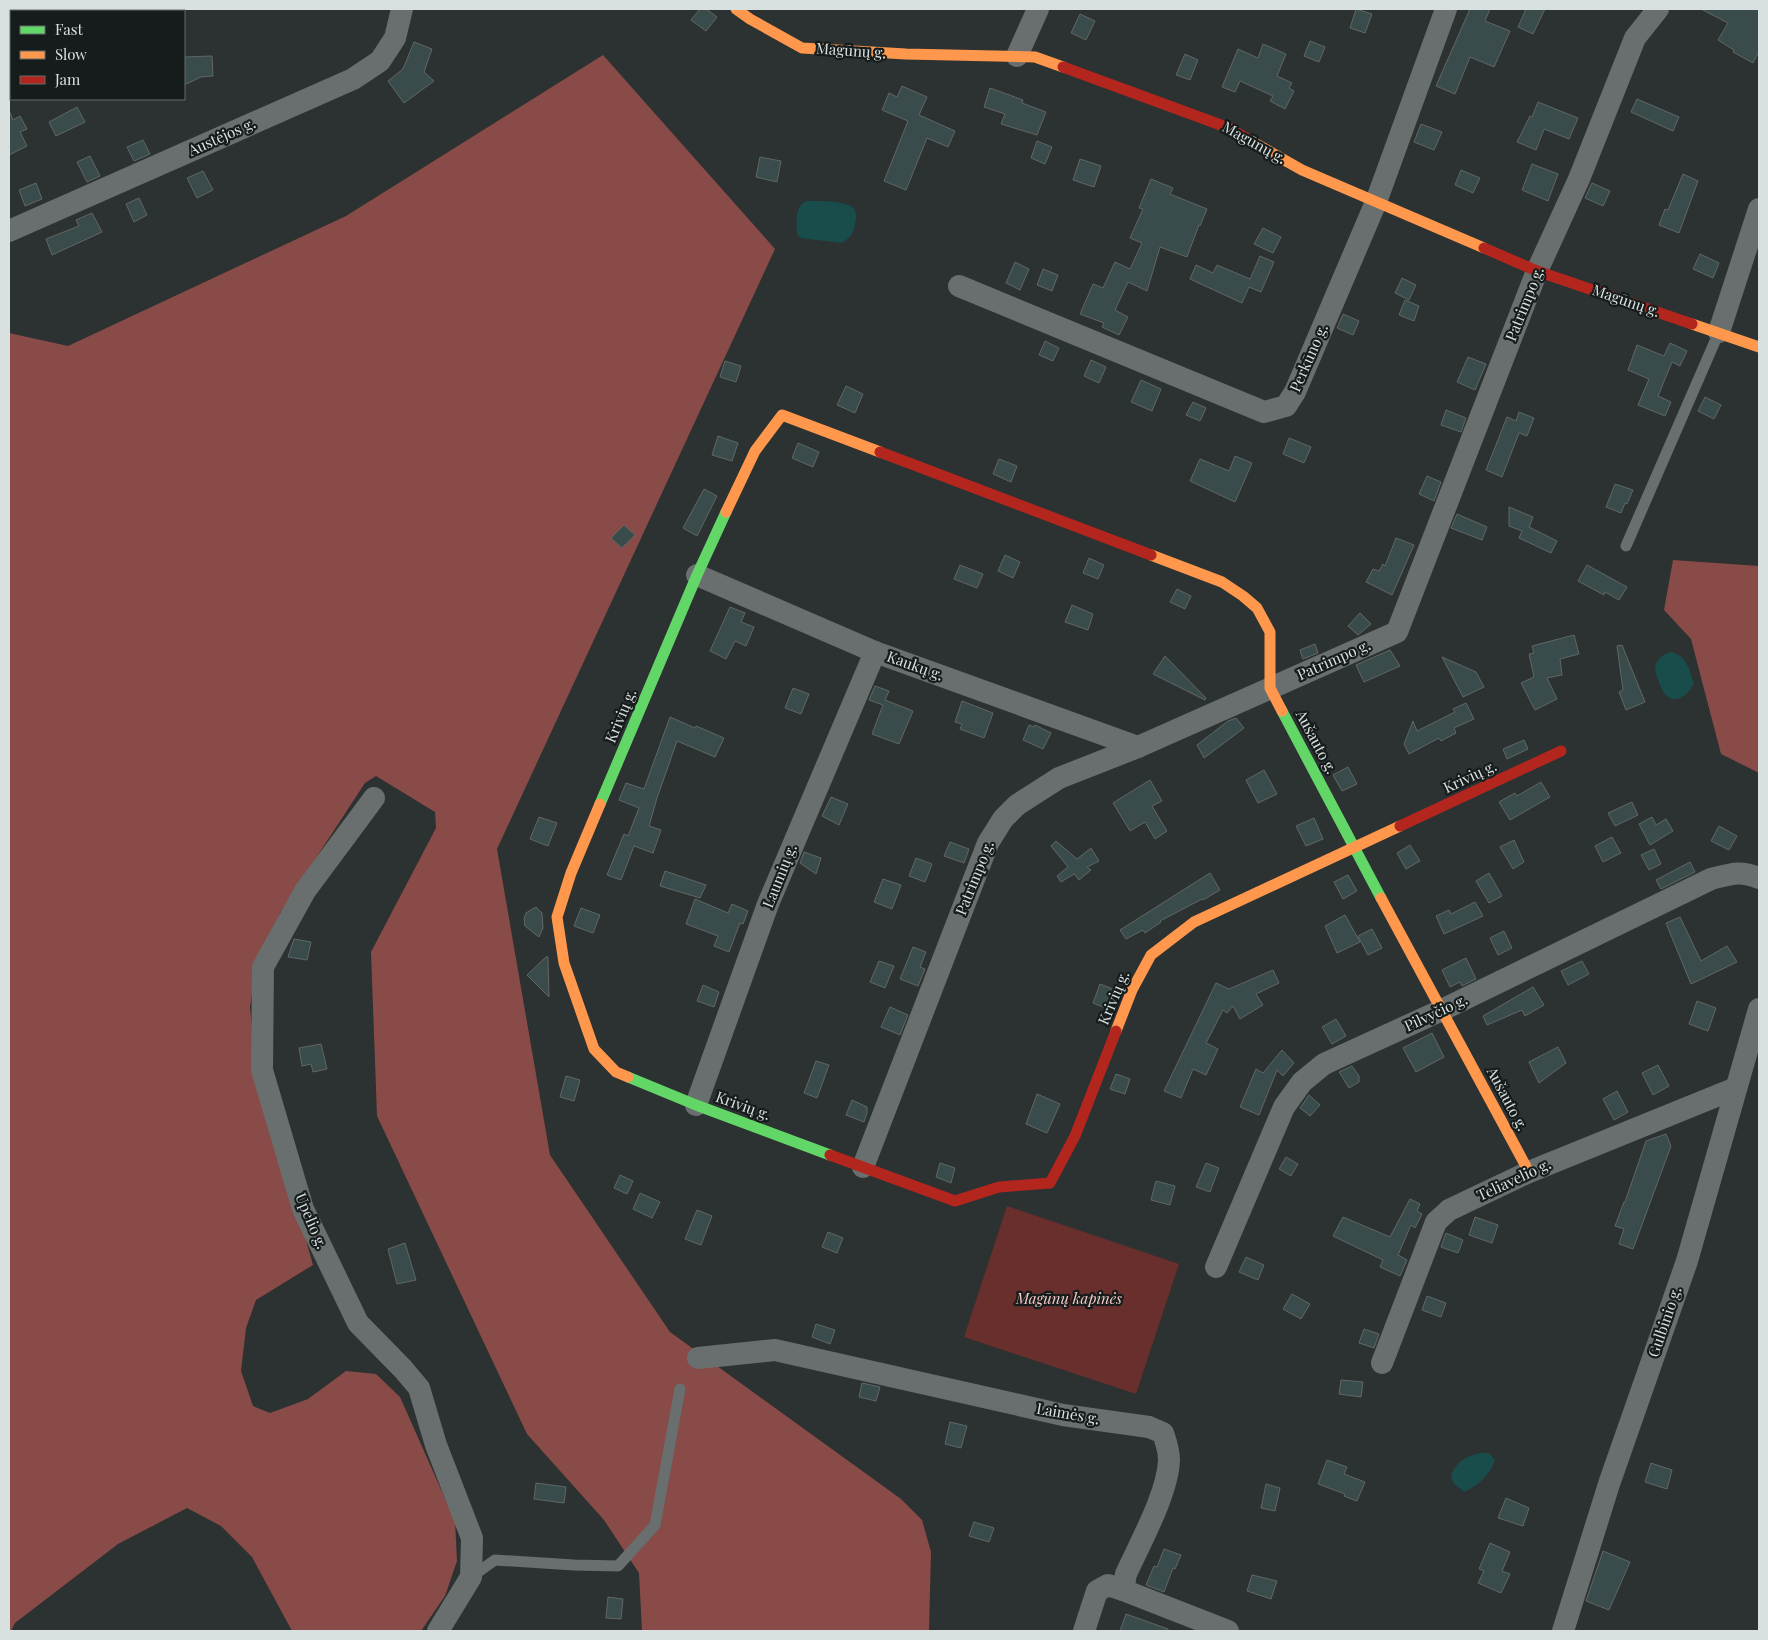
<svg xmlns="http://www.w3.org/2000/svg" width="1768" height="1640" font-family="'Playfair Display',serif">
	<rect width="100%" height="100%" fill="#2c3131"/>
	<path fill="#682f2c" d="M1007,1206l172,58 -43,130 -172,-57z"/>
	<g fill="#894b47">
		<path d="M603,55l172,194 -278,600 53,306 120,177 231,167 21,21 9,32 -2,79h-287l-3,-58 -35,-53 -77,-86 -150,-318 -6,-164 65,-124 -1,-16 -59,-36 -11,7 -85,130 -24,55 -6,39 5,52 58,206 -57,35 -10,28 -5,43 12,35 17,7 38,-14 38,-28 30,3 24,23 55,124 2,40 -12,35 -24,35h-129l-40,-74 -31,-31 -34,-18 -69,36 -103,79 -4,8h-2v-1298l59,13 278,-130z"/>
		<path d="M1673,560l86,6v207l-38,-19 -30,-115 -27,-29z"/>
	</g>
	<g fill="#194d4c">
		<path d="M807,201c10,0 41,-1 47,8 3,4 2,11 1,15 -1,9 -6,15 -13,19l-42,-5 -3,-4c0,-12 -3,-28 10,-33z"/>
		<path d="M1671,652c16,4 18,17 23,32 -14,22 -29,20 -36,-5 -2,-5 -4,-10 -2,-15 3,-7 8,-10 15,-12z"/>
		<path d="M1480,1453h9l6,7c-6,16 -16,25 -31,32l-11,-9 -2,-9c8,-14 14,-17 29,-21z"/>
	</g>
	<g fill="#394c4b" stroke="#616666">
		<path d="M700,9h6l11,8 -11,14 -15,-11z"/>
		<path d="M1356,9l16,5 -7,19 -15,-5z"/>
		<path d="M1470,9h20l-5,12 25,10 -16,36 -24,-10 -15,37 -19,-8z"/>
		<path d="M1526,9h19l-12,25 -15,-7z"/>
		<path d="M1701,9h58v42l-6,12 -20,-11 1,-2 -16,-10 10,-17z"/>
		<path d="M1080,14l15,7 -9,19 -15,-7z"/>
		<path d="M1310,41l15,6 -6,15 -15,-6z"/>
		<path d="M414,42l18,7 -8,23 10,9 -30,22 -16,-22 15,-12z"/>
		<path d="M1263,44l23,10 -9,22 15,7 -3,5 5,3 -9,18 -15,-8 3,-5 -33,-15 -5,11 -13,-5 16,-38 20,9z"/>
		<path d="M1185,54l13,6 -8,20 -14,-5z"/>
		<path d="M212,56l1,20 -12,1 -17,8v-28z"/>
		<path d="M902,86l25,11 -8,18 36,16 -7,16 -21,-9 -21,52 -22,-9 24,-60 -26,-11 7,-17 8,4z"/>
		<path d="M990,88l33,12 -1,3 24,9 -9,23 -36,-11 4,-10 -21,-7z"/>
		<path d="M1637,99l42,18 -6,14 -42,-19z"/>
		<path d="M1538,102l40,16 -9,21 -25,-10 -8,21 -19,-8 13,-26 2,1z"/>
		<path d="M77,107l8,15 -29,14 -7,-14z"/>
		<path d="M9,110l4,10 7,-4 7,13 -7,3 7,14 -18,9z"/>
		<path d="M1421,124l21,8 -8,18 -20,-8z"/>
		<path d="M143,140l7,14 -16,7 -7,-14z"/>
		<path d="M1037,141l15,6 -7,17 -14,-6z"/>
		<path d="M90,156l10,20 -13,6 -10,-20z"/>
		<path d="M760,157l21,4 -4,21 -21,-5z"/>
		<path d="M1080,159l21,7 -7,21 -21,-7z"/>
		<path d="M1532,164l26,10 -10,27 -26,-11z"/>
		<path d="M1461,170l19,8 -7,15 -18,-8z"/>
		<path d="M203,171l10,19 -16,8 -10,-20z"/>
		<path d="M1683,174l15,7 -19,52 -20,-8 6,-16 3,1z"/>
		<path d="M1151,179l22,9 -3,6 37,15 -7,17 -1,-1 -12,32 -27,-10 -13,44 -19,-9 -13,28 13,7 -9,18 -17,-8 2,-4 -24,-9 13,-30 10,4 12,-26 15,7 12,-26 -12,-5 13,-29 -4,-1z"/>
		<path d="M36,183l6,16 -17,7 -6,-16z"/>
		<path d="M1592,183l18,8 -7,15 -18,-8z"/>
		<path d="M139,198l8,17 -13,7 -8,-18z"/>
		<path d="M92,213l10,19 -50,23 -6,-16 33,-13 -3,-6z"/>
		<path d="M1263,228l18,9 -8,16 -19,-9z"/>
		<path d="M1700,254l19,9 -6,15 -20,-9z"/>
		<path d="M1260,256l14,6 -13,30 -12,-5 -7,16 -52,-24 6,-14 17,8 4,-8 33,14z"/>
		<path d="M1015,262l14,7 -9,21 -14,-7z"/>
		<path d="M1043,269l15,6 -6,16 -15,-6z"/>
		<path d="M1402,278l14,7 -7,15 -14,-7z"/>
		<path d="M1405,300l14,6 -5,15 -15,-6z"/>
		<path d="M1343,314l16,7 -6,14 -16,-7z"/>
		<path d="M1045,341l14,7 -6,13 -14,-6z"/>
		<path d="M1670,343l17,8 -7,15 -8,-4 -14,34 13,6 -6,14 -27,-11 11,-26 -21,-9 9,-25 27,11z"/>
		<path d="M1468,357l18,7 -11,26 -18,-8z"/>
		<path d="M1091,360l15,7 -7,16 -15,-7z"/>
		<path d="M725,361l16,5 -5,16 -16,-5z"/>
		<path d="M1141,380l20,9 -9,22 -21,-9z"/>
		<path d="M846,386l17,8 -8,19 -18,-8z"/>
		<path d="M1705,397l16,8 -7,14 -16,-8z"/>
		<path d="M1193,402l13,6 -6,13 -14,-6z"/>
		<path d="M1446,410l20,8 -5,14 -20,-7z"/>
		<path d="M1519,412l15,6 -7,18 -8,-3 -17,44 -16,-7 21,-53 9,4z"/>
		<path d="M718,436l20,7 -6,18 -20,-6z"/>
		<path d="M1289,438l22,9 -7,16 -21,-9z"/>
		<path d="M798,443l21,9 -6,15 -21,-9z"/>
		<path d="M1235,456l17,7 -17,39 -45,-21 10,-22 29,12z"/>
		<path d="M999,459l18,7 -6,16 -18,-8z"/>
		<path d="M1427,476l14,6 -7,19 -15,-7z"/>
		<path d="M1615,484l18,6 -6,14 -2,-1 -4,10 -15,-6z"/>
		<path d="M704,489l13,7 -20,40 -14,-8z"/>
		<path d="M1509,507l24,10 -4,10 28,14 -6,12 -32,-15 3,-7 -13,-5z"/>
		<path d="M1457,514l30,13 -5,13 -31,-12z"/>
		<path d="M624,525l11,10 -13,13 -11,-10z"/>
		<path d="M1396,538l18,7 -22,50 -26,-13 7,-13 6,2 4,-7 2,2z"/>
		<path d="M1005,555l15,7 -7,16 -15,-7z"/>
		<path d="M1089,558l15,7 -6,14 -15,-6z"/>
		<path d="M960,565l23,9 -6,14 -23,-9z"/>
		<path d="M1587,565l40,22 -8,13 -14,-8 -1,3 -26,-14z"/>
		<path d="M1177,589l14,7 -6,13 -15,-7z"/>
		<path d="M1072,605l21,9 -5,16 -23,-8z"/>
		<path d="M730,607l15,6 -4,9 13,5 -8,19 -11,-5 -9,18 -16,-8z"/>
		<path d="M1360,613l11,11 -13,11 -10,-9z"/>
		<path d="M1574,635l5,19 -19,5 2,16 -15,3 10,21 -22,11 -14,-27 13,-6 -5,-23 5,-1 -2,-7z"/>
		<path d="M1315,644l3,9 -15,6 -3,-9z"/>
		<path d="M1622,645l23,57 -19,8 -7,-18 4,-2 -6,-44z"/>
		<path d="M1390,650l10,16 -36,16 -8,-17z"/>
		<path d="M1165,656l41,42 -1,2 -52,-26z"/>
		<path d="M1442,657l34,15 8,15 -21,10z"/>
		<path d="M875,686l14,5 -4,9 28,11 -14,33 -27,-10 11,-29 -14,-5z"/>
		<path d="M793,688l16,6 -8,20 -16,-6z"/>
		<path d="M962,701l31,12 -9,25 -24,-9 2,-5 -7,-2z"/>
		<path d="M1466,703l8,16 -20,9 2,5 -15,8 -2,-3 -30,16 -5,-10 9,-23 4,10 38,-19 -2,-3z"/>
		<path d="M670,717l25,11 1,-2 28,12 -9,19 -38,-16 -20,57 -8,28 12,4 -8,23 -19,-7 -13,34 -14,-5 17,-41 4,2 11,-28 -20,-8 7,-17 18,6z"/>
		<path d="M1236,718l8,10 -40,30 -7,-13 31,-24z"/>
		<path d="M1029,725l5,2 1,-2 16,8 -8,16 -20,-9z"/>
		<path d="M1524,740l4,9 -21,10 -4,-10z"/>
		<path d="M1348,767l9,17 -15,7 -9,-16z"/>
		<path d="M1264,770l13,24 -19,9 -12,-23z"/>
		<path d="M1150,780l12,21 -10,5 15,25 -12,8 -10,-17 -15,9 -17,-28z"/>
		<path d="M1541,782l9,15 -40,23 -11,-18 16,-9 2,3z"/>
		<path d="M831,797l17,7 -9,21 -17,-9z"/>
		<path d="M1632,802l6,13 -23,11 -7,-13z"/>
		<path d="M539,817l18,6 -9,23 -18,-7z"/>
		<path d="M1652,817l4,8 10,-6 7,12 -23,14 -11,-21z"/>
		<path d="M1314,818l9,21 -17,7 -10,-20z"/>
		<path d="M1719,826l18,10 -8,14 -18,-9z"/>
		<path d="M1612,837l9,16 -18,9 -8,-16z"/>
		<path d="M1514,840l10,22 -11,7 -13,-22z"/>
		<path d="M1056,841l21,18 14,-11 8,13 -12,6 4,3 -12,10 -5,-6 -13,8 -4,-6 11,-9 -17,-21z"/>
		<path d="M950,842l19,7 -5,14 -20,-7z"/>
		<path d="M1410,845l10,16 -14,8 -9,-16z"/>
		<path d="M1654,849l7,15 -12,6 -8,-15z"/>
		<path d="M804,852l17,6 -5,16 -16,-11z"/>
		<path d="M916,858l16,6 -7,18 -16,-6z"/>
		<path d="M1690,862l5,10 -34,17 -5,-9z"/>
		<path d="M665,871l41,14 -6,13 -40,-12z"/>
		<path d="M1210,873l10,17 -17,10 -1,-1 -42,22 1,1 -16,11 -2,-3 -17,9 -6,-9z"/>
		<path d="M1489,873l13,23 -13,7 -13,-22z"/>
		<path d="M1348,875l9,16 -14,8 -9,-17z"/>
		<path d="M883,879l18,6 -9,24 -18,-7z"/>
		<path d="M695,899l33,14 4,-9 16,7 -5,13 -3,-1 -11,29 -15,-6 4,-10 -32,-12z"/>
		<path d="M1475,902l8,14 -39,18 -8,-18 13,-6 2,4z"/>
		<path d="M536,907l6,6 1,15 -4,9 -14,-11 -1,-7 2,-6z"/>
		<path d="M581,908l19,7 -7,18 -19,-7z"/>
		<path d="M1345,915l15,27 -23,11 -12,-27z"/>
		<path d="M1680,917l21,44 26,-15 10,16 -46,22 -25,-61z"/>
		<path d="M1372,929l10,19 -14,7 -10,-19z"/>
		<path d="M1504,931l8,17 -14,7 -8,-17z"/>
		<path d="M294,939l17,3 -4,18 -19,-3z"/>
		<path d="M913,947l13,5 -6,15 5,2 -7,17 -18,-7z"/>
		<path d="M547,956l1,2 1,39 -22,-22z"/>
		<path d="M1466,958l10,21 -14,7 -2,-4 -10,5 -8,-17z"/>
		<path d="M879,961l15,5 -9,22 -15,-6z"/>
		<path d="M1582,961l7,13 -21,11 -7,-14z"/>
		<path d="M1273,970l6,13 -23,11 7,11 -23,14 -7,-13 -6,7 -4,-3 -17,33 12,6 -12,26 -13,-6 -12,29 -17,-7 52,-108 13,6z"/>
		<path d="M1100,984l15,6 -7,19 -15,-6z"/>
		<path d="M703,985l16,7 -5,15 -17,-6z"/>
		<path d="M1533,987l11,18 -19,11 -3,-6 -35,15 -4,-9z"/>
		<path d="M1697,1001l19,7 -8,23 -19,-7z"/>
		<path d="M890,1007l18,8 -8,20 -19,-8z"/>
		<path d="M1336,1019l10,17 -14,8 -10,-17z"/>
		<path d="M1432,1033l12,24 -28,15 -13,-24z"/>
		<path d="M321,1044l6,25 -14,3 -2,-8 -9,2 -3,-18z"/>
		<path d="M1558,1047l8,16 -27,20 -10,-21z"/>
		<path d="M1282,1050l12,13 -11,13 -6,-6 -18,45 -19,-8 16,-38 7,4z"/>
		<path d="M816,1061l13,4 -12,33 -13,-5z"/>
		<path d="M1658,1065l11,21 -16,9 -11,-22z"/>
		<path d="M1352,1066l7,10v6l-10,6 -10,-16z"/>
		<path d="M1116,1074l14,5 -5,15 -15,-5z"/>
		<path d="M566,1076l14,4 -6,21 -14,-4z"/>
		<path d="M1617,1091l11,21 -14,8 -11,-21z"/>
		<path d="M1037,1094l23,10 -13,29 -21,-9z"/>
		<path d="M1309,1095l11,10 -10,11 -10,-8z"/>
		<path d="M852,1100l15,7v6l-3,9 -18,-7z"/>
		<path d="M1666,1134l5,12 -38,103 -14,-5 5,-15 -9,-3 9,-24h1l21,-61z"/>
		<path d="M1286,1157l12,7 -7,12 -12,-7z"/>
		<path d="M940,1163l15,5 -4,15 -15,-6z"/>
		<path d="M1206,1163l13,5 -9,24 -14,-5z"/>
		<path d="M620,1175l13,6 -6,13 -13,-6z"/>
		<path d="M1156,1181l19,5 -5,19 -19,-5z"/>
		<path d="M640,1193l20,9 -8,16 -19,-9z"/>
		<path d="M1410,1199l10,5 -3,7 5,3 -7,14 -4,-3 -13,30 9,5 -7,16 -20,-9 3,-7 -50,-24 10,-19 47,20z"/>
		<path d="M697,1210l15,6 -11,29 -16,-6z"/>
		<path d="M1475,1217l23,8 -6,18 -23,-8z"/>
		<path d="M828,1232l15,6 -6,15 -15,-6z"/>
		<path d="M1446,1233l17,7 -5,13 -17,-6z"/>
		<path d="M405,1243l11,37 -19,4 -9,-35z"/>
		<path d="M1246,1257l18,8 -6,15 -19,-8z"/>
		<path d="M1292,1294l18,10 -9,15 -18,-10z"/>
		<path d="M1427,1296l19,7 -5,14 -19,-7z"/>
		<path d="M816,1324l19,6 -5,14 -18,-7z"/>
		<path d="M1364,1329l15,5 -5,14 -15,-5z"/>
		<path d="M1341,1380l22,2 -2,15 -22,-3z"/>
		<path d="M862,1383l18,4 -4,14 -17,-4z"/>
		<path d="M950,1422l17,4 -6,22 -16,-4z"/>
		<path d="M1327,1460l20,7 -3,7 21,8 -8,19 -13,-5 1,-2 -27,-10z"/>
		<path d="M1651,1463l21,7 -5,19 -22,-7z"/>
		<path d="M536,1483l30,4 -2,16 -30,-4z"/>
		<path d="M1266,1484l14,4 -5,23 -14,-3z"/>
		<path d="M1506,1498l23,10 -6,18 -25,-8z"/>
		<path d="M974,1522l20,6 -5,14 -20,-6z"/>
		<path d="M1490,1543l20,9 -8,19 8,3 -9,19 -23,-10 6,-12 -5,-2z"/>
		<path d="M1164,1549l17,6 -6,14 -2,-1 -9,24 -18,-7 8,-19 3,1z"/>
		<path d="M1603,1551l27,11 -21,48 -23,-9z"/>
		<path d="M1252,1575l25,6 -6,18 -24,-8z"/>
		<path d="M608,1597l15,2 -2,20 -15,-1z"/>
		<path d="M1126,1614l42,15v2h-48z"/>
	</g>
	<g fill="none" stroke-linecap="round" stroke-linejoin="round">
		<g stroke="#696e6e" stroke-width="11">
			<path d="M1626,546l93,-214"/>
			<path d="M471,1577l24,-17 79,5 44,1 37,-41 25,-136"/>
		</g>
		<g stroke="#696e6e" stroke-width="22">
			<path d="M58,11l6,-2"/>
			<path d="M9,33l2,-1"/>
			<path d="M1017,56l21,-47"/>
			<path d="M9,231l344,-152 27,-18 15,-23 7,-29"/>
			<path d="M959,286l305,126 22,-6 9,-14 81,-190 70,-193"/>
			<path d="M1719,332l40,-123"/>
			<path d="M697,575l178,77 263,95"/>
			<path d="M374,798l-69,93 -42,76 -1,103 41,139 55,114 45,46 16,19 17,57 36,93 -1,39 -33,54"/>
			<path d="M696,1105l72,-201 107,-252"/>
			<path d="M863,1167l125,-324 15,-24 14,-14 42,-27 79,-31 259,-115 140,-361 42,-92 56,-141 23,-29"/>
			<path d="M1216,1267l68,-160 18,-25 22,-18 118,-54 269,-131c20,-5 28,-9 48,-1"/>
			<path d="M698,1358l77,-8 288,65 86,12 14,6c3,9 6,17 6,27 -1,33 -29,83 -43,114l-3,16 105,41"/>
			<path d="M1382,1363l54,-141 13,-12 80,-38 207,-84"/>
			<path d="M1084,1631l13,-40 11,-6 15,5"/>
			<path d="M1563,1631l46,-147 78,-223 72,-252"/>
		</g>
		<g stroke="#63d668" stroke-width="11">
			<path d="M1282,711l99,187"/>
			<path d="M600,804l97,-229 29,-63"/>
			<path d="M628,1077l68,28 134,50"/>
		</g>
		<g stroke="#ff974d" stroke-width="11">
			<path d="M736,9l14,10 52,29 104,6 129,3 28,10"/>
			<path d="M1251,141l51,29 182,78"/>
			<path d="M1692,324l67,23"/>
			<path d="M726,512l29,-61 27,-36 98,37"/>
			<path d="M1151,555l71,27 21,14 14,12 13,24v56l12,23"/>
			<path d="M600,804l-29,69 -14,44 7,46 30,86 22,23 12,5"/>
			<path d="M1381,898l148,274"/>
			<path d="M1116,1031l16,-41 19,-35 43,-33 206,-96"/>
		</g>
		<g stroke="#b3261e" stroke-width="11">
			<path d="M1063,67l166,61 22,13"/>
			<path d="M1484,248l53,23 155,53"/>
			<path d="M880,452l271,103"/>
			<path d="M1400,826l161,-75"/>
			<path d="M830,1155l125,46 44,-14 51,-4 25,-47 41,-105"/>
		</g>
	</g>
	<g text-anchor="middle" stroke-width="4.5" stroke-linejoin="round" paint-order="stroke">
		<g font-size="15" fill="#d9e0e0" stroke="#161b1b">
			<text transform="translate(851 51) rotate(4)" y="5">Magūnų g.</text>
			<text transform="translate(222 137) rotate(-24)" y="5">Austėjos g.</text>
			<text transform="translate(1254 143) rotate(29)" y="5">Magūnų g.</text>
			<text transform="translate(1626 301) rotate(19)" y="5">Magūnų g.</text>
			<text transform="translate(1525 304) rotate(-68)" y="5">Patrimpo g.</text>
			<text transform="translate(1309 358) rotate(-66)" y="5">Perkūno g.</text>
			<text transform="translate(1334 660) rotate(-24)" y="5">Patrimpo g.</text>
			<text transform="translate(915 666) rotate(20)" y="5">Kaukų g.</text>
			<text transform="translate(621 716) rotate(-67)" y="5">Krivių g.</text>
			<text transform="translate(1316 742) rotate(62)" y="5">Aušauto g.</text>
			<text transform="translate(1470 777) rotate(-25)" y="5">Krivių g.</text>
			<text transform="translate(780 876) rotate(-68)" y="5">Laumių g.</text>
			<text transform="translate(975 878) rotate(-68)" y="5">Patrimpo g.</text>
			<text transform="translate(1114 998) rotate(-67)" y="5">Krivių g.</text>
			<text transform="translate(1436 1013) rotate(-25)" y="5">Pilvyčio g.</text>
			<text transform="translate(1507 1099) rotate(62)" y="5">Aušauto g.</text>
			<text transform="translate(743 1106) rotate(20)" y="5">Krivių g.</text>
			<text transform="translate(1514 1180) rotate(-25)" y="5">Teliavelio g.</text>
			<text transform="translate(311 1221) rotate(67)" y="5">Upelio g.</text>
			<text transform="translate(1665 1322) rotate(-71)" y="5">Gulbinio g.</text>
			<text transform="translate(1068 1414) rotate(10)" y="5">Laimės g.</text>
		</g>
		<g font-size="15" font-style="italic" fill="#f7cbc6" stroke="#161b1b">
			<text x="1069" y="1304">Magūnų kapinės</text>
		</g>
	</g>
	<rect width="1768" height="1640" fill="none" stroke="#d9e0e0" stroke-width="20"/>
	<rect x="10" y="10" width="175" height="90" fill="#161b1b" stroke="#646a6a"/>
	<rect x="20" y="26" width="25" height="8" fill="#63d668" stroke="#646a6a"/>
	<text x="55" y="35" font-size="15" fill="#d9e0e0">Fast</text>
	<rect x="20" y="51" width="25" height="8" fill="#ff974d" stroke="#646a6a"/>
	<text x="55" y="60" font-size="15" fill="#d9e0e0">Slow</text>
	<rect x="20" y="76" width="25" height="8" fill="#b3261e" stroke="#646a6a"/>
	<text x="55" y="85" font-size="15" fill="#d9e0e0">Jam</text>
</svg>
